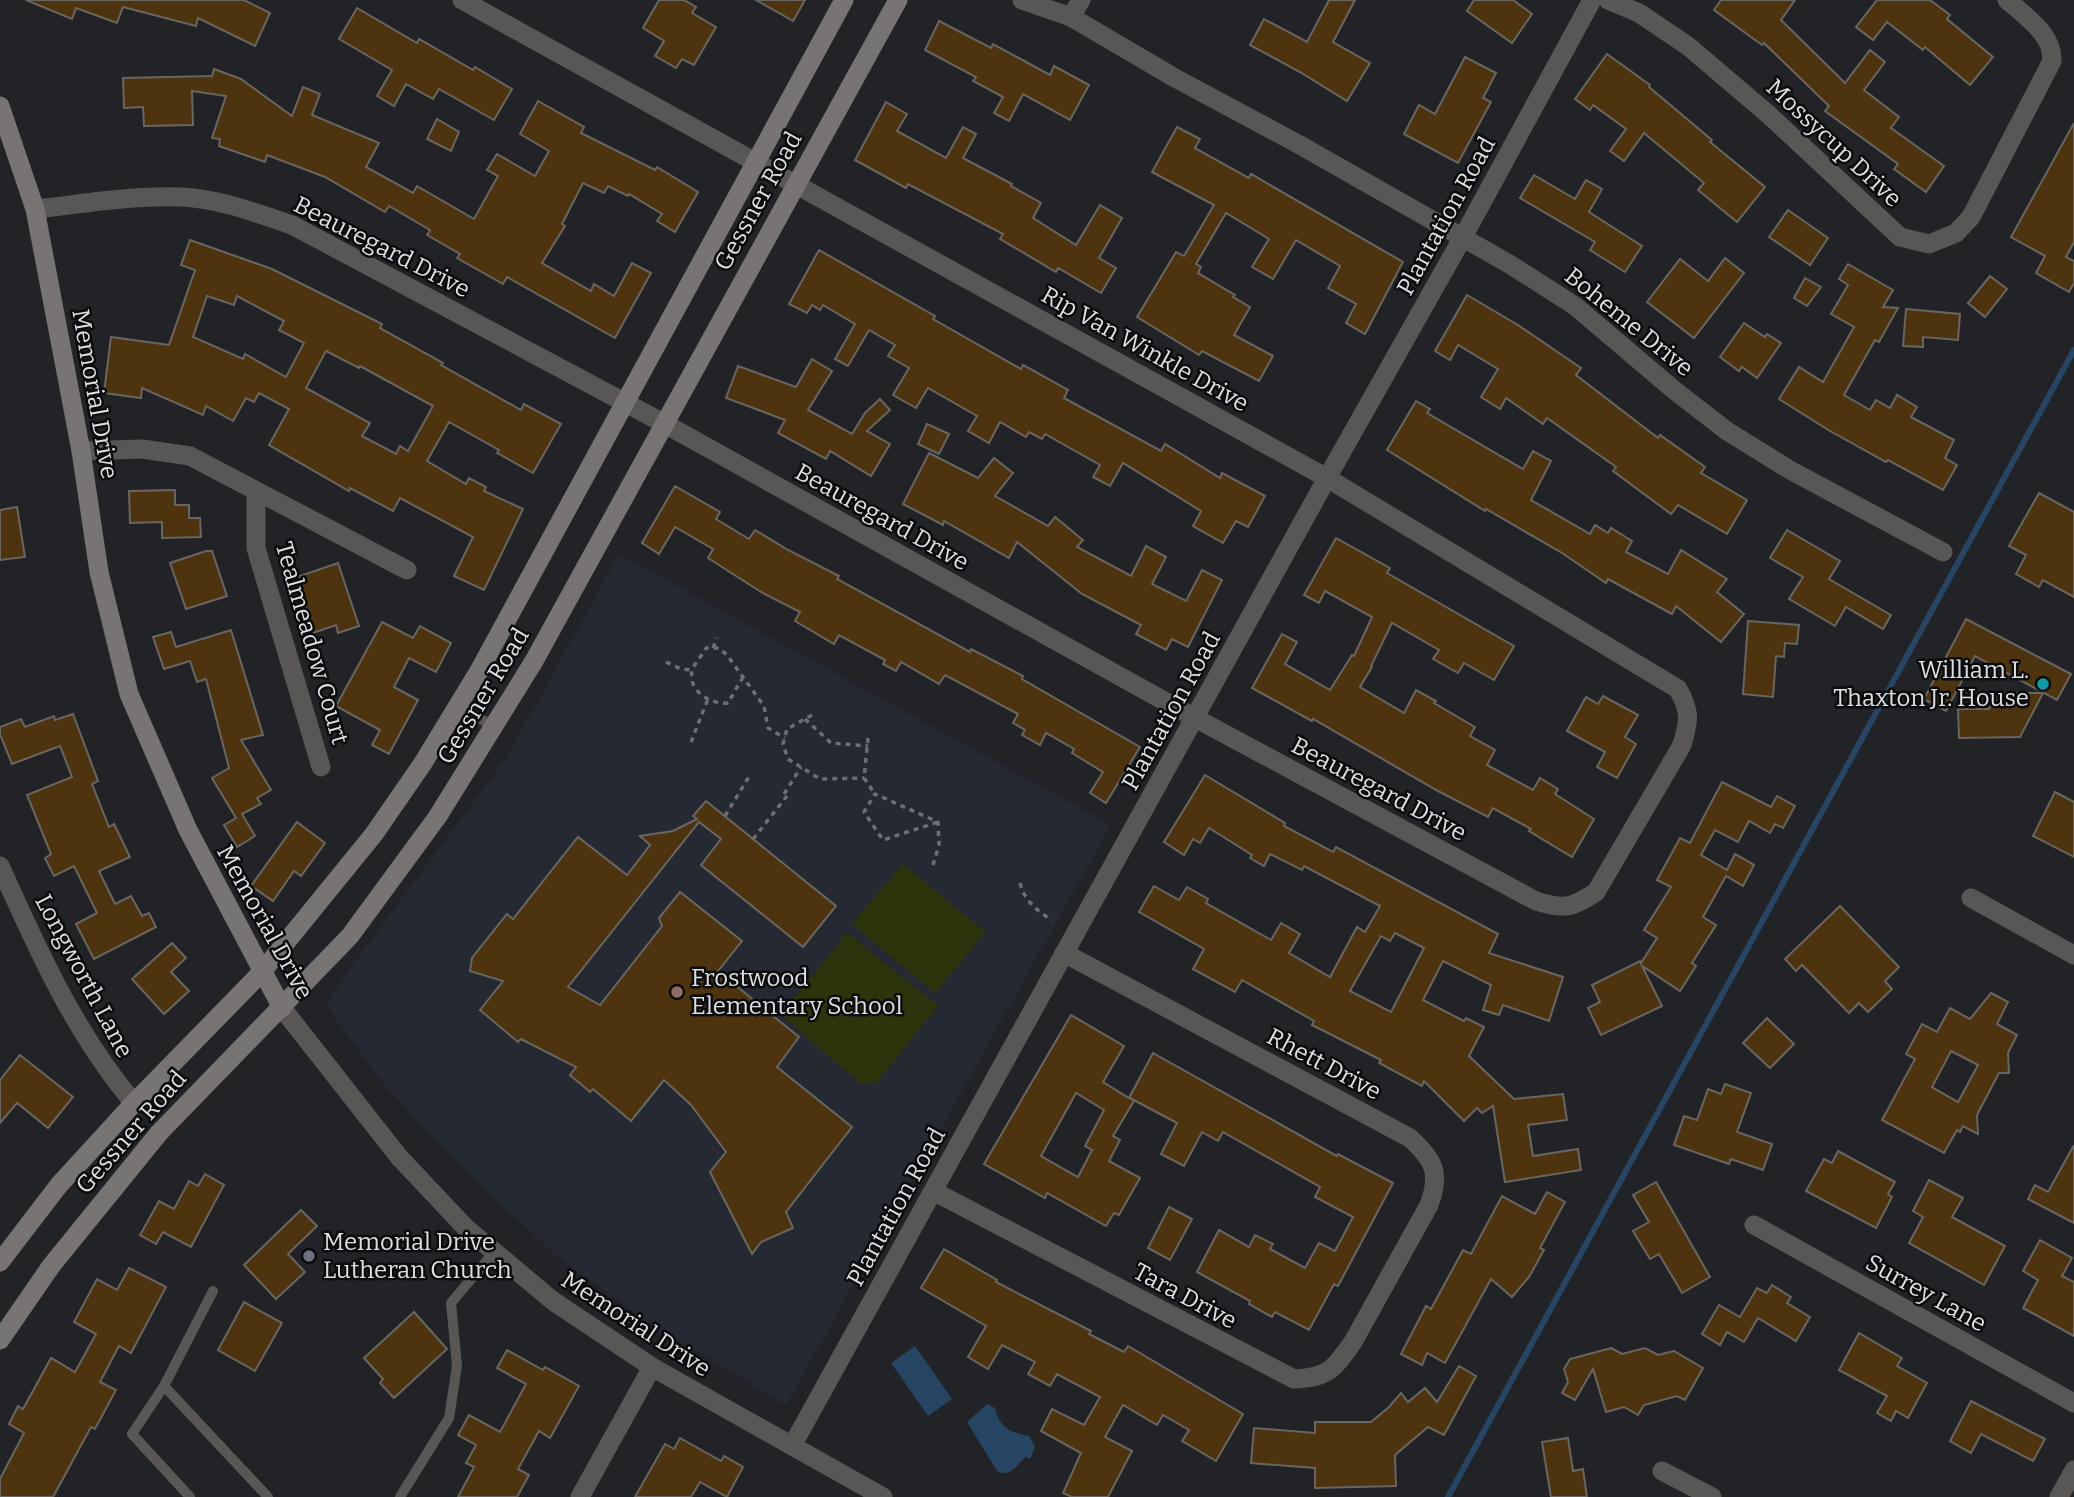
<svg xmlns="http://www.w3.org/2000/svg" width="2074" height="1497" font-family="Bitter,serif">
	<rect width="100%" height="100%" fill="#212326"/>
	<path fill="#252932" d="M619,554l492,271 -325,580 -139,-84 -91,-65 -89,-85 -82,-85 -58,-79 17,-31 163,-219z"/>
	<g fill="#2d340b">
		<path d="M903,864l82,68 -50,61 -83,-69z"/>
		<path d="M847,933l91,73 -61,76 -17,1 -79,-68z"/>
	</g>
	<g fill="#254562">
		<path d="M915,1346l37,53 -24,17 -37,-53z"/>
		<path d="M987,1404l8,4c4,19 16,25 34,28l6,11 -5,12 -4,-2c-9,8 -17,21 -29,14l-30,-49z"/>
	</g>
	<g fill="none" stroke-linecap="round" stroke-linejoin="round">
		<path stroke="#254562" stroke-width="6" d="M1448,1497l626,-1147"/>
	</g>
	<g fill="#4d340f" stroke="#696662" stroke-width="2" fill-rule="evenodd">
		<path d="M26,0h218l26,13 -15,33 -57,-28 -2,8 -73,-19 -6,16 -41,-15 -4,11z"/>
		<path d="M659,0h25l12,7 -4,6 24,14 -22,38 -12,-6 -6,9 -21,-12 9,-15 -21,-13z"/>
		<path d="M756,0h49l-12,21z"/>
		<path d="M1329,0h26l-22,42 37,21 -23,38 -47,-29 -50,-27 14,-26 43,23z"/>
		<path d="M1474,0h39l19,14 -20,29 -45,-32z"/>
		<path d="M1721,0h74l-14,20 64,63 25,-33 15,12 -21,28 35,27 -8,11 53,38 -18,26 -32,-23 4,-5 -73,-53 4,-5 -65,-63 -2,2 -48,-35z"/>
		<path d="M1877,0h53l20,15 -3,4 46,38 -23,28 -45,-38 -2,3 -36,-28 -14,18 -17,-13z"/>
		<path d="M357,8l60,35 2,-4 54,31 2,-3 37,22 -18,31 -55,-31 -6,10 -27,-15 -12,22 -17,-10 15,-26 -53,-31z"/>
		<path d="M939,21l52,27 2,-4 57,31 4,-9 35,19 -19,35 -47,-26 -14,27 -15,-8 9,-16 -30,-16 3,-4 -51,-27z"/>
		<path d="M1607,54l43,31 -1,2 63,53 -2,2 55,45 -28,35 -39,-32 6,-7 -60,-50 -20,28 -14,-10 16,-22 -33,-24 -3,5 -15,-11z"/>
		<path d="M1465,57l31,16 -13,25 8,4 -33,61 -54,-29 15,-29 16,9z"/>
		<path d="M214,69l27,10 51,37 11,-29 17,7 -8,21 67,28 -13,24 47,26 4,-7 57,33 24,-43 -11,-6 10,-16 38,22 14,-25 -29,-17 18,-33 46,26 -3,6 74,37 2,-3 41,25 -23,40 -18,-11 5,-7 -33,-20 -1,2 -20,-10 -4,7 -21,-10 -21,41 3,2 -23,37 49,28 3,-7 20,12 18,-33 19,10 -36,65 -108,-61 -4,7 -46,-26 3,-4 -33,-19 3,-5 -41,-24 -4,6 -60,-35 -58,-22 -2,7 -46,-16 1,-7 -8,-1 14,-42 -34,-5 1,34 -49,1 -1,-19 -19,1 -1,-30 89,-2z"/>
		<path d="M886,102l21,12 -10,17 49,27 17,-31 13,7 -13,24 49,26 -1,2 30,17 -8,15 43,27 24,-40 22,13 -23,40 17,10 -15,25 -43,-25 -2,4 -56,-33 3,-5 -95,-50 -2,4 -51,-28z"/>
		<path d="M437,119l22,13 -8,19 -24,-12z"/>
		<path d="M2074,123v119l-8,15 8,4v22l-5,9 -33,-19 9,-17 -34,-19z"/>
		<path d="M1177,127l23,12 -5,9 54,30 2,-4 152,88 -38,72 -19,-11 10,-19 -28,-16 12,-22 -44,-26 -23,39 -21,-12 17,-28 -43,-26 -30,51 5,3 -3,6 37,22 -2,2 17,10 -16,28 39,21 -14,25 -57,-30 -3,4 -62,-38 39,-65 8,4 30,-51 -62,-33z"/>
		<path d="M1534,175l41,24 11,-19 16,9 -13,23 53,34 -17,26 -35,-22 5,-8 -75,-44z"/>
		<path d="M1788,210l40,28 -18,27 -41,-28z"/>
		<path d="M190,240l82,29 110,55 -2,4 63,35 -2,2 80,45 3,-6 37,20 -28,49 -36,-20 2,-3 -50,-28 -22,39 39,23 3,-6 17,9 -2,4 39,18 -39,81 -30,-14 19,-39 -73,-39 -7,13 -43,-23 -1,3 -80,-46 20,-36 -30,-16 -5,9 -8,-4 -13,23 -27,-15 -3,9 -61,-27 -1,10 -37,-5 7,-56 58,8 26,-75 -14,-5zM207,296l27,9 3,-9 47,25 -5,9 25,13 -18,34 -41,-23 -2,5 -50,-22zM326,351l33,17 1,-2 73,40 -25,45 -8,-5 -4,8 -34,-18 8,-13 -64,-35z"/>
		<path d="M819,250l116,66 -2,3 88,50 2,-4 45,25 -4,8 97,53 4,-7 55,34 2,-5 43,23 -17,31 -12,-6 -13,22 -30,-17 8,-15 -78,-48 -13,23 -17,-9 7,-12 -55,-31 -3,5 -13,-7 -3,5 -26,-15 -11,21 -21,-12 9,-15 -49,-28 -12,20 -23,-13 16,-27 -21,-12 7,-11 -26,-15 -21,36 -13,-7 20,-35 -32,-19 -3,5 -8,-5 -5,8 -18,-9z"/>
		<path d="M1725,258l19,15 -50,65 -47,-36 33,-43 28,22z"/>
		<path d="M1848,264l45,26 -10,17 15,1 -19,34 -4,-2 -31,55 26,15 6,-10 14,8 7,-13 20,12 -6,10 43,23 -9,18 12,7 -14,25 -55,-30 -2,2 -56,-31 -51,-32 20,-32 24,15 31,-55 -23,-13 17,-29 -9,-6z"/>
		<path d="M1990,276l17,13 -22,28 -17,-14z"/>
		<path d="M1805,278l16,9 -14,19 -13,-8z"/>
		<path d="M1467,295l51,30 63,43 -5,7 82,63 2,-3 45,32 -4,6 46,27 -20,34 -49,-29 -7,9 -58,-43 3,-4 -69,-49 -4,6 -37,-26 -6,11 -19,-12 17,-28 -40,-24 -8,15 -15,-9z"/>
		<path d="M1906,309l54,5 -2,26 -35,-3v10l-20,-1z"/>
		<path d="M1744,323l21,14 2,-3 14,9 -24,35 -15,-11 -3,4 -19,-14z"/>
		<path d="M812,359l20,12 -24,39 44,24 13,-21 15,-14 10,11 -23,21 23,13 -19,32 -41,-25 -4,8 -48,-26 7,-13 -59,-22 12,-32 58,21z"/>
		<path d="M1416,401l14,8 -3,4 96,56 10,-18 18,10 -20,39 59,34 5,-9 13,8 3,-5 21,13 -6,11 42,22 13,-24 46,29 -10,13 27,22 -23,28 -45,-36 -4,8 -64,-35 -2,4 -44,-30 -76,-44 -1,2 -98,-61z"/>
		<path d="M927,424l22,10 -10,20 -21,-10z"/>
		<path d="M929,453l49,25 16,-20 19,15 -18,23 53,30 7,-9 28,23 -6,7 54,29 15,-30 20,11 -14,27 34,17 16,-31 20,10 -34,67 -16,-8 -6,11 -30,-16 5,-9 -59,-31 -65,-52 -8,16 -65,-37 -1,4 -40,-21z"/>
		<path d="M675,486l45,26 -4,7 33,20 6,-9 33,20 51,26 -2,3 133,73 1,-3 52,27 -1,3 118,68 -34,56 -16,-10 13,-21 -31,-19 2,-4 -28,-16 -6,12 -18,-10 3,-5 -12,-7 5,-9 -73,-39 -6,9 -38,-22 -5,9 -13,-7 2,-4 -46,-25 -5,9 -39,-23 5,-9 -39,-20 -53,-34 5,-9 -38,-22 -16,27 -17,-11z"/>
		<path d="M175,490v15h14v13h11l1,19 -39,1v-16l-32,1 -1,-32z"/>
		<path d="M2039,493l35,19v85l-31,-17 -4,7 -23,-13 10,-19 -17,-9z"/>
		<path d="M17,507l8,50 -25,3v-50z"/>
		<path d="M1787,530l53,31 -11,18 62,36 -8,14 -37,-22 -11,19 -46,-27 14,-22 -33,-19z"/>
		<path d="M1336,538l54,30 -3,5 127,73 -20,34 -30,-17 -6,10 -25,-14 6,-9 -47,-27 -21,43 1,1 -12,20 44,26 12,-23 20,11 -2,2 41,24 -5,9 25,14 -8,15 46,25 7,-12 18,11 -3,5 39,25 -22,38 -43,-26 2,-2 -38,-21 -5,9 -50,-26 -125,-72 -1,2 -60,-33 30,-54 15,8 -12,22 45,26 22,-35 2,1 18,-39 -47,-26 -6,12 -15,-8z"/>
		<path d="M206,551h6l15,45 -41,13 -16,-46z"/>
		<path d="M338,563l21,63 -21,7 -2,-8 -23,8 -19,-55z"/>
		<path d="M1966,619l105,55 -14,26 -82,-44 -29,55 -22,-12z"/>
		<path d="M1748,621l51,4 -2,19 -12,-1 -1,14 -8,-1 -3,41 -30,-3z"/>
		<path d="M382,622l31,16 7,-12 31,17 -15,29 -27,-14 -15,29 24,13 -29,54 -17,-9 8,-15 -44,-24z"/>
		<path d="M231,630l32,105 -22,5 30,50 -14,8 4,6 -19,10 13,22 -18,11 -13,-22 12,-7 -24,-40 17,-10 -23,-89 -9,3 -7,-21 -26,8 -11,-32 18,-5 5,15z"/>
		<path d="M1997,693h46l-23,44 -61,1 -1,-29h31z"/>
		<path d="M1603,696l35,19 -13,22 11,7 -19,34 -20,-11 8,-15 -38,-21 19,-34 12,7z"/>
		<path d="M73,714l25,67 -6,3 17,43 5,-3 16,33 -31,14 16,33 16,-8 11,20 7,-3 7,14 -62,32 -18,-35 21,-11 -23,-47 -20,10 -9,-18 6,-4 -24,-59 45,-18 -12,-31 -48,18 -12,-30v-7l21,-8 4,8 29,-11 1,4z"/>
		<path d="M1205,775l80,48 -1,3 49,26 3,-5 162,87 -9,19 74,24 -14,44 -46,-16 -4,10 -16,-5 8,-25 -48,-24 -20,39 41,21 2,-3 18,9 -15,29 45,43 49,-5 4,26 -39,5 5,31 45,-7 3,21 -76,12 -12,-76 -11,7 -5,-5 -13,13 -40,-40 -2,5 -43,-23 2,-3 -69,-35 2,-4 -72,-41 -7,12 -42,-23 11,-20 -65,-37 15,-26 25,14 8,-13 21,12 -2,4 65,37 10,-17 19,11 -11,19 41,24 27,-50 8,5 15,-26 -76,-40 -2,4 -32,-16 -6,12 -14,-8 2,-3 -43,-27 -9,15 -7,-4 -9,16 -20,-13zM1395,933l29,15 -33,64 -41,-21 31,-55 9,5z"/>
		<path d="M1722,782l49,25 6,-11 18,10 -12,22 -8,-4 -5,9 -21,-12 -11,21 -23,-12 -14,25 26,15 8,-16 19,11 -11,21 -17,-10 -23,41 13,8 -24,38 4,3 -16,25 -38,-25 20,40 -61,29 -13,-27 12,-6 -8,-17 48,-24 1,2 16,-25 -13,-8 27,-43 -14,-7 23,-42 10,5z"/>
		<path d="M2055,792l19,10v55l-41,-21z"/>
		<path d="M706,801l130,105 -33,41 -102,-82 20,-26 -22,-17 -131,165 32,18 62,-79 -3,-8 21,-26 62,49 -24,30 81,66 -22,30 75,60 -66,85 7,16 -32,14 -9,12 -42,-82 16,-20 -35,-47 -27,-25 -33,41 -38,-32 -3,3 -20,-17 6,-8 -55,-28 -3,3 -38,-32 23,-29 -33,-10 2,-13 35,-44 6,5 65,-82 49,38 23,-30 -10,-9 33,-5 24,-12 -4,-3z"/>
		<path d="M297,822l28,21 -24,33 -7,-5 -21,30 -22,-15z"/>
		<path d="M1840,906l59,61 -14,14 7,8 -24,23 -9,-9 -10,10 -47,-48 -6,6 -11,-12z"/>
		<path d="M172,943l14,15 -15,14 18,19 -25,23 -32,-35z"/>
		<path d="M1991,993l17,9 -11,22 20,11 -9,18 1,20h-10l-22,42 1,19 -15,-8 -3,6 -3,-2 -13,23 -62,-33 33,-61 -9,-5 16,-30 15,8 13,-24 20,11zM1951,1051l27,14 -20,37 -26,-15z"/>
		<path d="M1071,1015l53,31 -21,36 26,16 24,-45 184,103 1,-2 55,29 -55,103 -4,-2 -25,46 -34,-18 -3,5 -23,-13 1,-3 -53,-29 22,-42 30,17 6,-12 18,9 -3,5 35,19 14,-25 16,8 18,-34 -38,-20 5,-10 -97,-55 -5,9 -16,-9 -18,34 -23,-12 16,-31 -47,-25 4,3 -21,35 7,4 -11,21 31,17 -21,37 -5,-2 -8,13 -59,-33 -2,5 -61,-34zM1076,1093l28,17 -19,36 7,4 -14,27 -37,-21z"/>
		<path d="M1767,1018l27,26 -24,24 -27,-25z"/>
		<path d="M20,1055l53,42 -25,31 -31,-25 -17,20v-43z"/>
		<path d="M1725,1084l26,9 -14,39 35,12 -9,26 -32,-11 -2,5 -55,-19 10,-29 13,4 11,-31 13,5z"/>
		<path d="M2074,1145v78l-46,-24 7,-14 13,7z"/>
		<path d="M1838,1151l57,31 -7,12 4,3 -16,31 -70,-37 18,-32 8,4z"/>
		<path d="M205,1174l19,11 -33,62 -28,-15 -7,12 -16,-9 19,-34 15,8 15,-28 9,5z"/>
		<path d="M1929,1180l34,18 -11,19 53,29 -21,39 -75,-42 14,-26 -10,-6z"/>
		<path d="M1656,1182l54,95 -28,16 -23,-39 -9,5 -17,-28 16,-9 -16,-27z"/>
		<path d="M1547,1192l18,10 -25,46 4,2 -15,27 -17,20 -21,-18 -46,84 -18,-10 -5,12 -21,-11 25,-48 5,3 32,-59 8,4 31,-58 33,18z"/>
		<path d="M1169,1207l23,12 -22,41 -22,-12z"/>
		<path d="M301,1210l16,16 -29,28 17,18 -29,27 -32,-34z"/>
		<path d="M2040,1240l32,18 -10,18 12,6v54l-51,-28 15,-28 -15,-9z"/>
		<path d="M944,1249l53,31 -1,2 95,49 -2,3 35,18 4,-6 115,68 -27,47 -34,-20 7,-11 -26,-15 -6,10 -34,-20 -18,32 27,14 -24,46h-36l-9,-4 18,-40 -40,-22 11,-22 32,16 16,-28 -43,-23 -7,12 -22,-12 7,-12 -33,-17 -14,24 -20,-12 18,-31 -65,-38z"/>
		<path d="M129,1268l37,19 -35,66 -12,-7 -19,36 16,8 -21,39 -4,-2 -38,70h-53v-18l24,-46 -15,-9 9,-18 5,3 28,-51 24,14 21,-38 -22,-12 23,-43 20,11z"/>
		<path d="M1772,1285l19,12 -4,6 23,14 -14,24 -38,-23 -14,24 -17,-10 -7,13 -18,-11 17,-29 21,12 17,-29 10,5z"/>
		<path d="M244,1302l38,21 -27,48 -37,-21z"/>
		<path d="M414,1312l33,37 -53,49 -14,-15 3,-4 -19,-21z"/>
		<path d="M1859,1333l43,25 -5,8 30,17 -19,35 -12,-7 -5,10 -14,-8 10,-17 -48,-26z"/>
		<path d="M1611,1348l11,6 23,-6 13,7 16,-4 29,17 -18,32 -8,-4 -33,9 -6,10 -14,-8 -18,5 -13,-43 -18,31 -13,-7 6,-11 -4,-13 6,-10z"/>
		<path d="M507,1350l36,20 2,-3 34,19 -29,52 -11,-7 -21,38 11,6 -12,22h-59l16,-30 -8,-4 10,-18 -18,-10 11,-20 31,17 26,-48 -29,-16z"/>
		<path d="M1459,1366l17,10 -32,59 -16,-8 -33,28 1,31 -81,2v-20l-64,-5 3,-35 61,5v-11h56l18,-15 12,-14 7,9 17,-14 12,14z"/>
		<path d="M1971,1401l74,38 -12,22 -52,-27 -10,19 -21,-12z"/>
		<path d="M680,1438l41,23 3,-5 19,11 -16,30 -27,-15 -9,15h-56l30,-53 9,5z"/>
		<path d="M1568,1438l5,33 10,-2 4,28h-36l-9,-55z"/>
	</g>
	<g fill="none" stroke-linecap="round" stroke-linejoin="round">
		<g stroke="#6e6f72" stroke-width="3.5" stroke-dasharray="5 5" stroke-linecap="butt">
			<path d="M713,648l4,-10"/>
			<path d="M666,662l15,7 11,1"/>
			<path d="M743,677l-15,26c-18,2 -43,-14 -35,-35 3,-6 9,-13 13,-20h13l8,7 37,51 4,22 17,10"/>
			<path d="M812,715l-25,14 -4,15 5,15 32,20 44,-1"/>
			<path d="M805,719l26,24 37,3"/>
			<path d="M868,738l-4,40 11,16"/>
			<path d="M691,742l17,-43"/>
			<path d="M784,794l17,-27"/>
			<path d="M725,816l25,-41"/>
			<path d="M753,839l34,-43"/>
			<path d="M933,865l6,-20 -1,-23 -63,-28 -11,18 19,28 55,-18"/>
			<path d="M1020,883c4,17 17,28 32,37"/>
		</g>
		<g stroke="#595756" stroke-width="10">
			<path d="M457,706l38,21"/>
			<path d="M164,1386l104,111"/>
			<path d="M190,1497l-58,-63 32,-48 49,-95"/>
			<path d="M400,1497l49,-79 8,-52 -6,-63 43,-51"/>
		</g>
		<g stroke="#595756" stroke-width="19">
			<path d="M1022,0l49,17 104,61 125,67 211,120 64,41 99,84 53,41 63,39 153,82"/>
			<path d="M1608,0l31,13 49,33 81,69 131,122 29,7 27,-11 15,-16 81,-156c1,-27 -26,-44 -45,-61"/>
			<path d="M1071,17l10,-17"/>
			<path d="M35,209c48,-5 98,-14 147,-12 38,2 74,16 110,28l373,199 530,294 341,183c28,9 36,7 60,-9l86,-147c7,-24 9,-33 -4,-56l-351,-211 -865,-478"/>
			<path d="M81,451l61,-2 48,7 217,114"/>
			<path d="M256,491v57l65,219"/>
			<path d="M0,866c37,82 75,168 134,237"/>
			<path d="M1971,898l103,57"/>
			<path d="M933,1191l361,188c34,-1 40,-10 59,-37l76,-137c12,-32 5,-45 -19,-67l-346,-185"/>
			<path d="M1754,1225l320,178"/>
			<path d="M792,1446l535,-968 136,-241 129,-237"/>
			<path d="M1662,1471l50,26"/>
			<path d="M580,1497l72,-130"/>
		</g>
		<g stroke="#595756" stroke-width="19">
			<path d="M282,1008l117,149 67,71 87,73 99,66 231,130"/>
			<path d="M2059,1497l15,-27"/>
		</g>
		<g stroke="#787474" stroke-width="19">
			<path d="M0,106l35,103 46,242 18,121 30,122 59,136 94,178"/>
			<path d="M0,1262l59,-77 75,-82 127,-130 113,-139 49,-71 56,-92 365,-671"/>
			<path d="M0,1340l51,-74 108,-133 191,-197 88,-120 96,-155 364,-661"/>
		</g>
	</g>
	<circle fill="#0f9aa8" stroke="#0b0c0e" stroke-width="2.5" cx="2043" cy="684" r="7"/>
	<circle fill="#8d6e63" stroke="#0b0c0e" stroke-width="2.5" cx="677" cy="992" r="7"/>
	<circle fill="#6b7280" stroke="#0b0c0e" stroke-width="2.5" cx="309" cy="1256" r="7"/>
	<g text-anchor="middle" stroke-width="5" stroke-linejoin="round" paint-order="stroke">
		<g font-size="24" fill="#dedfe2" stroke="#0b0c0e">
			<text transform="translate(1834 143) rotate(43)" y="8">Mossycup Drive</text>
			<text transform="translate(758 201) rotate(-61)" y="8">Gessner Road</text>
			<text transform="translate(1446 216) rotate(-61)" y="8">Plantation Road</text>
			<text transform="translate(382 247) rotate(27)" y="8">Beauregard Drive</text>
			<text transform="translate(1629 322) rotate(39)" y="8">Boheme Drive</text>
			<text transform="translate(1145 349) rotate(29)" y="8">Rip Van Winkle Drive</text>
			<text transform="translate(95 394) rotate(80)" y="8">Memorial Drive</text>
			<text transform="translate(882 517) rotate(29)" y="8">Beauregard Drive</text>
			<text transform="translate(312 643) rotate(74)" y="8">Tealmeadow Court</text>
			<text transform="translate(483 696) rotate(-59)" y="8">Gessner Road</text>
			<text transform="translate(1171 711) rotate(-61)" y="8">Plantation Road</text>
			<text transform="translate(1379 789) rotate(28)" y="8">Beauregard Drive</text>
			<text transform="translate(265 922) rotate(61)" y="8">Memorial Drive</text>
			<text transform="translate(84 976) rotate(62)" y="8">Longworth Lane</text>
			<text transform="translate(1324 1064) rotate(28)" y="8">Rhett Drive</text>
			<text transform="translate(131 1132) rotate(-49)" y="8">Gessner Road</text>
			<text transform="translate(896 1207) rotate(-61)" y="8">Plantation Road</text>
			<text transform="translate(1926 1293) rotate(29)" y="8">Surrey Lane</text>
			<text transform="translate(1185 1296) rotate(28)" y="8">Tara Drive</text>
			<text transform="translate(636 1324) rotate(33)" y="8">Memorial Drive</text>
		</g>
		<g font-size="24" fill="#dedfe2" stroke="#0b0c0e" text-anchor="start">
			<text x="2029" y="678" text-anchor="end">William L.<tspan x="2029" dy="28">Thaxton Jr. House</tspan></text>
			<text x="691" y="986">Frostwood<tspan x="691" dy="28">Elementary School</tspan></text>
			<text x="323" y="1250">Memorial Drive<tspan x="323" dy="28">Lutheran Church</tspan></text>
		</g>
	</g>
</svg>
